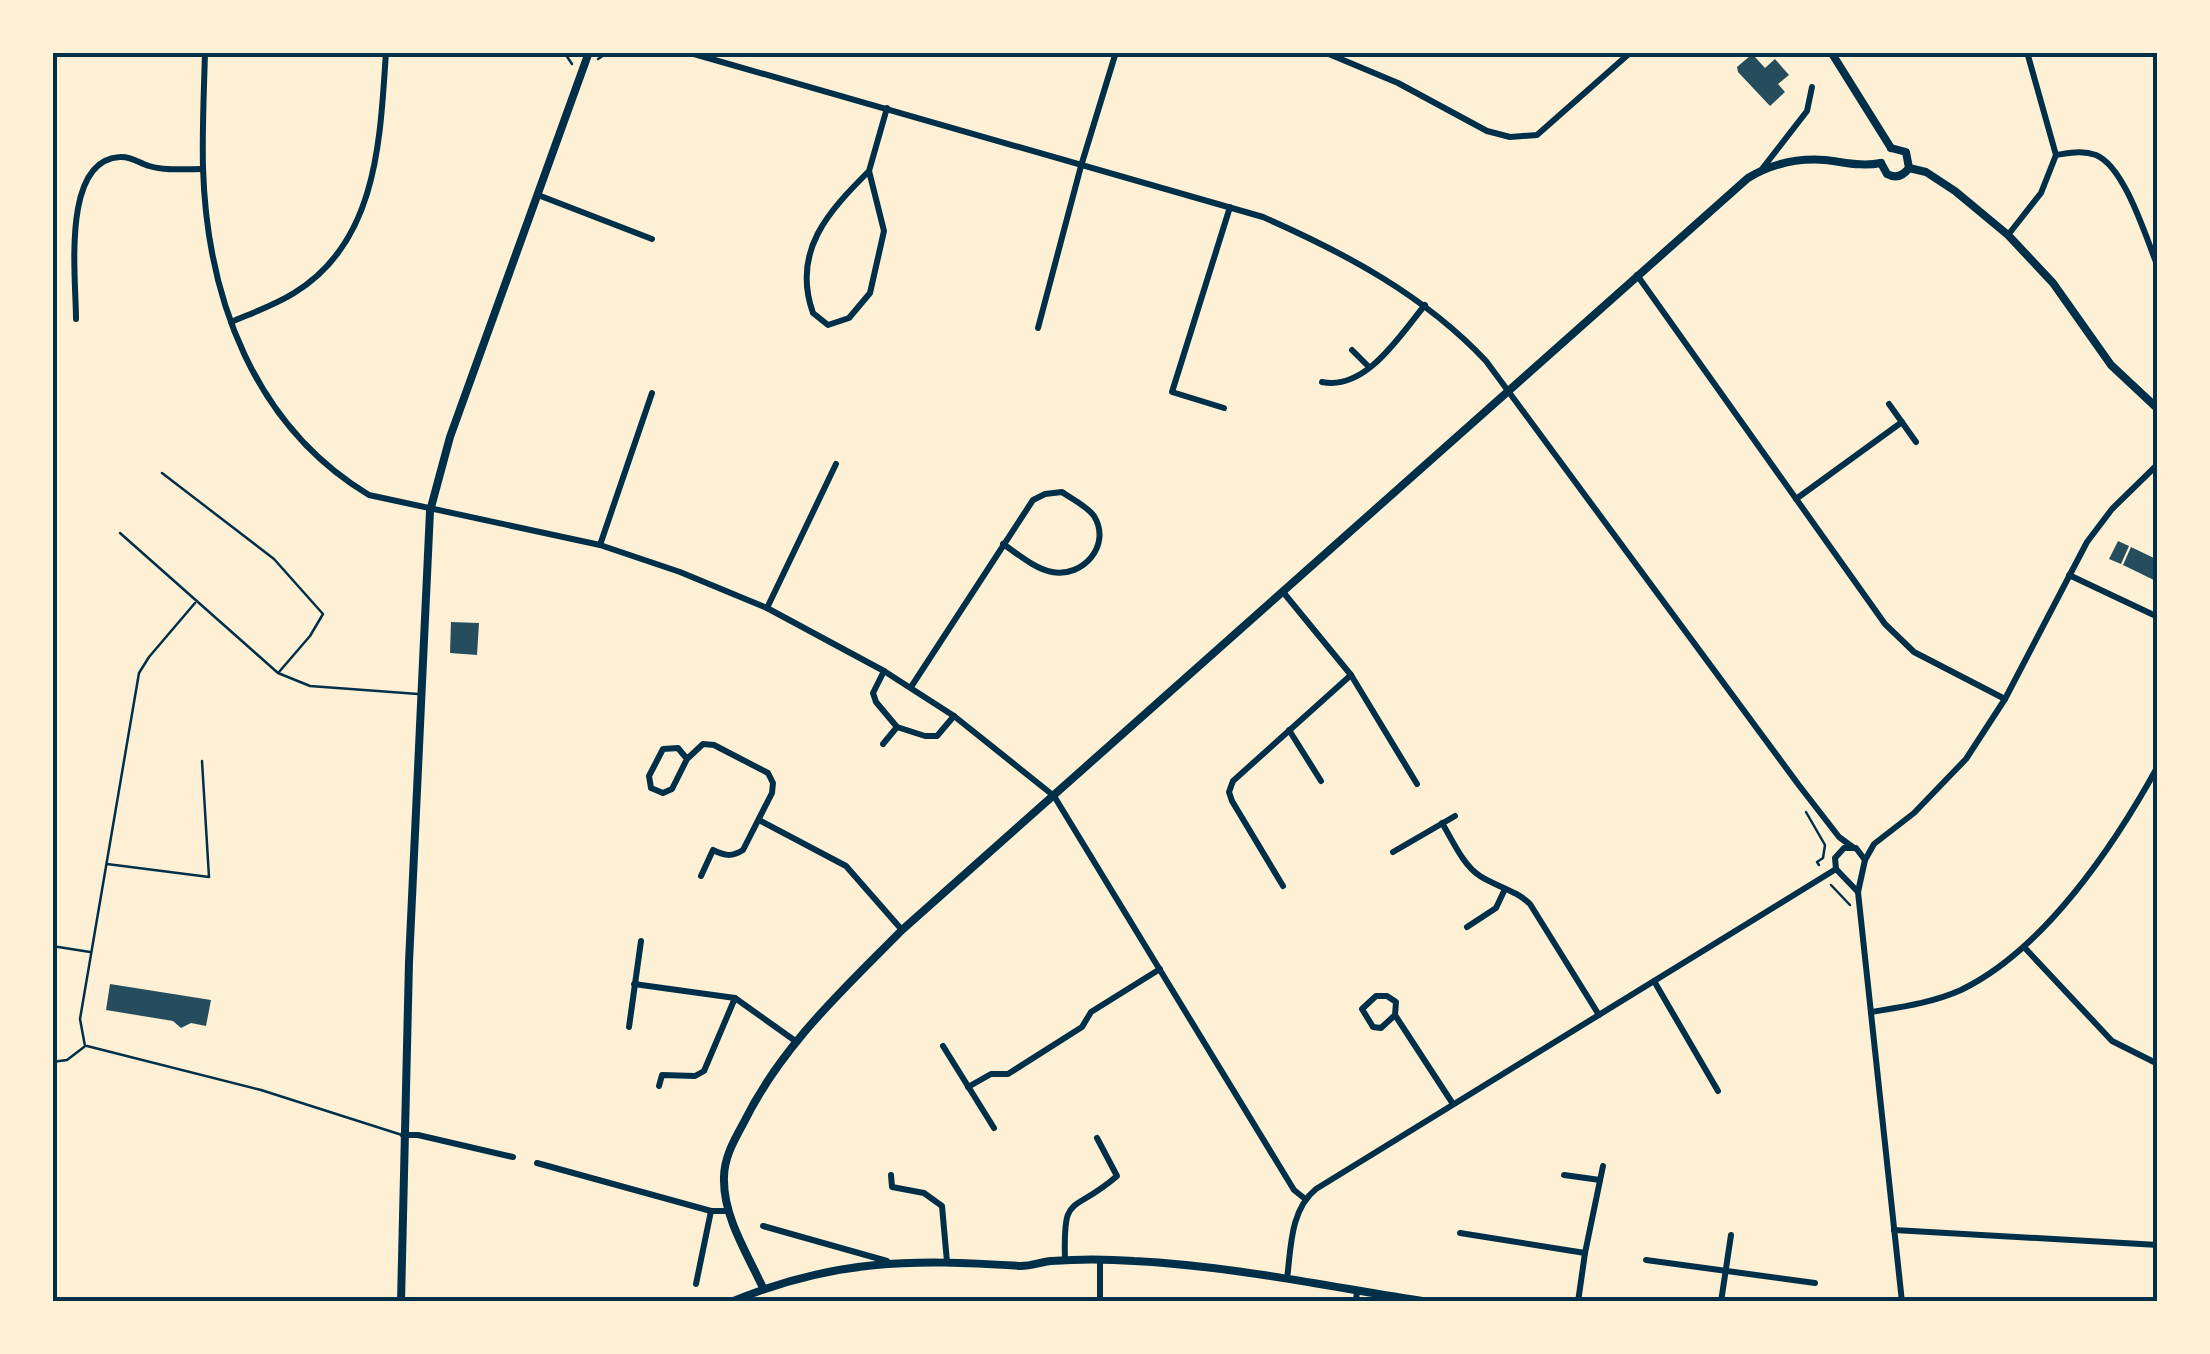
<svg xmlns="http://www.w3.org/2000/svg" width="2210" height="1354" font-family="Georgia,serif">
	<rect width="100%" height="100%" fill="#fdf0d5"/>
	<g fill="#264d5e">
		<path d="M1750,56l5,1 10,11 10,-9 14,16 -11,9 7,8 -15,14 -32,-34 -1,-5z"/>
		<path d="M2118,541l11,5 -8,18 -12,-5z"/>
		<path d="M2131,547l27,13v22l-35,-17z"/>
		<path d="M451,622l28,1 -2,32 -27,-2z"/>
		<path d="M110,984l101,16 -5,26 -15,-3 -10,5 -8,-7 -67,-11z"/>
	</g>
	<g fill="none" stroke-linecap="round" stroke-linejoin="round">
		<g stroke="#003049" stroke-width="2.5">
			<path d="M564,52l8,12"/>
			<path d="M598,59l11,-7"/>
			<path d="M1806,812l19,33 -2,13 -6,4 2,3"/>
			<path d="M1831,885l19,20"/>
		</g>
		<g stroke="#003049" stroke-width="2.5">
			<path d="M162,473l112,86 49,55 -13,22 -31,36"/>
			<path d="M120,533l158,140 32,13 108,8"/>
			<path d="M107,864l102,13 -7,-116"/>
			<path d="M52,946l38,6"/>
			<path d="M85,1046l-5,-27 59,-346 10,-16 46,-54"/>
			<path d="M87,1046l174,44 141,45"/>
			<path d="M52,1062l15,-2 17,-13"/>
		</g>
		<g stroke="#003049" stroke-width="6">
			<path d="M205,52c-1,39 -3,78 -2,116 4,130 51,258 166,327l231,50 80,27 87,36 117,63 70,45 100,80 240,394 10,8"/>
			<path d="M687,52l576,165c82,36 161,78 223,144l312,423 41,53 15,11"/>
			<path d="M1324,52l74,31 89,48 23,6 27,-2 94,-83"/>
			<path d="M2056,155c14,-2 26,-5 40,0 29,12 50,83 62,112"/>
			<path d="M1762,169l45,-58 5,-24"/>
			<path d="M869,171c-40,40 -78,80 -56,142l15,12 21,-7 21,-25 14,-62 -15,-60 18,-63"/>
			<path d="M538,195l114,44"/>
			<path d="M2008,235l33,-42 15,-38 -29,-103"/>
			<path d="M1637,275l248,349 29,28 91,47"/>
			<path d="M76,319c0,-42 -15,-159 44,-162 11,-1 19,6 29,9 17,5 36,3 54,3"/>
			<path d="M231,322c21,-9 44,-17 63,-29 84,-51 86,-154 92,-241"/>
			<path d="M1038,328l43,-162 35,-114"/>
			<path d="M1352,350l17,17"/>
			<path d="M1322,382c44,9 78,-47 103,-77"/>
			<path d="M1889,404l27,38"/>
			<path d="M1224,408l-52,-16 58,-185"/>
			<path d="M1796,499l106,-77"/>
			<path d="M600,545l52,-152"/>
			<path d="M2069,575l89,42"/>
			<path d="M1283,592l68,83 66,109"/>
			<path d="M767,608l69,-144"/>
			<path d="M884,671l-11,22 3,9 21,25 28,9h12l17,-20"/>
			<path d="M911,687l122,-187 12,-6 17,-2c10,7 25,14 32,24 18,29 -11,62 -42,56 -17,-3 -34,-18 -49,-28"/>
			<path d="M1289,730l32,51"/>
			<path d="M883,744l14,-17"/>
			<path d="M687,759l-9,-11 -15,1 -14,27 2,12 12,5 9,-4 15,-30 16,-15 11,1 54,28 5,10 -1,10 -29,57c-11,7 -18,6 -30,0l-12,26"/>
			<path d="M759,820l87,46 56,64"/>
			<path d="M1442,823c11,18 21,42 38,53 17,11 36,14 50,28l69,111"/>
			<path d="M1393,852l62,-36"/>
			<path d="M1836,869l-1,-11 9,-10h12l9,12"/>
			<path d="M1836,869l22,23"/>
			<path d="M1283,886l-51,-85 -3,-9 4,-11 118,-106"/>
			<path d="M1467,927l29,-19 9,-19"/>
			<path d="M2024,947l88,94 46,23"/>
			<path d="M1654,981l64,110"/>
			<path d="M634,984l101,14 59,42"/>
			<path d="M1871,1012c30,-5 61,-9 90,-22 83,-40 153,-144 197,-224"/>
			<path d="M1395,1015l1,-13 -9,-6h-11l-14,13 11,18 8,1 14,-13 58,89"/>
			<path d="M629,1027l12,-86"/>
			<path d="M943,1046l51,82"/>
			<path d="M659,1086l3,-11 33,1 9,-5 31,-73"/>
			<path d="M968,1087l23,-13h17l74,-47 9,-15 69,-43"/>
			<path d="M403,1135h15l95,22"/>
			<path d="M537,1163l174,48h18"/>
			<path d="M891,1175l1,12 32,6 18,13 5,56"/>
			<path d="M1564,1175l36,5"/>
			<path d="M763,1226l124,35"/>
			<path d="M1894,1230l264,15"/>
			<path d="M1460,1233l125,20"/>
			<path d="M1646,1260l169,23"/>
			<path d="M1065,1261c-2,-71 6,-45 52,-85l-20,-38"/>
			<path d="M1287,1279c4,-31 3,-69 29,-90l520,-320"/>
			<path d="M696,1284l15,-73"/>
			<path d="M1100,1302v-42"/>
			<path d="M1356,1302l1,-12"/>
			<path d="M1578,1302l7,-49 18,-87"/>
			<path d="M1721,1302l10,-67"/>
			<path d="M1902,1302l-44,-410 7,-32 9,-16 40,-31 52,-54 39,-60 82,-157 25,-33 46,-45"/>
		</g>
		<g stroke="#003049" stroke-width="8">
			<path d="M1831,52l60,96"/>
			<path d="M1891,148l15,4 3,16"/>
			<path d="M1881,163l6,11c9,5 16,2 22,-6"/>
			<path d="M1909,168l17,4 29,19 53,44 45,48 58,82 47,44"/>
			<path d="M763,1288c-15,-33 -39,-70 -39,-107 -1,-21 9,-39 19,-57 38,-78 99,-133 159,-194l846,-752c23,-14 49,-20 77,-18 19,2 36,7 56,3"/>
			<path d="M401,1302l8,-340 21,-451 20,-74 139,-385"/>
			<path d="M731,1302c102,-43 182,-43 290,-36 10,0 20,-4 30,-5 27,-2 56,-2 83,0 99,5 196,26 294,41"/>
		</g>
	</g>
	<rect width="2210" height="1354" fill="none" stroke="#fdf0d5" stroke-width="110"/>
	<rect x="55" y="55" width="2100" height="1244" fill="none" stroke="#003049" stroke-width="4"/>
</svg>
